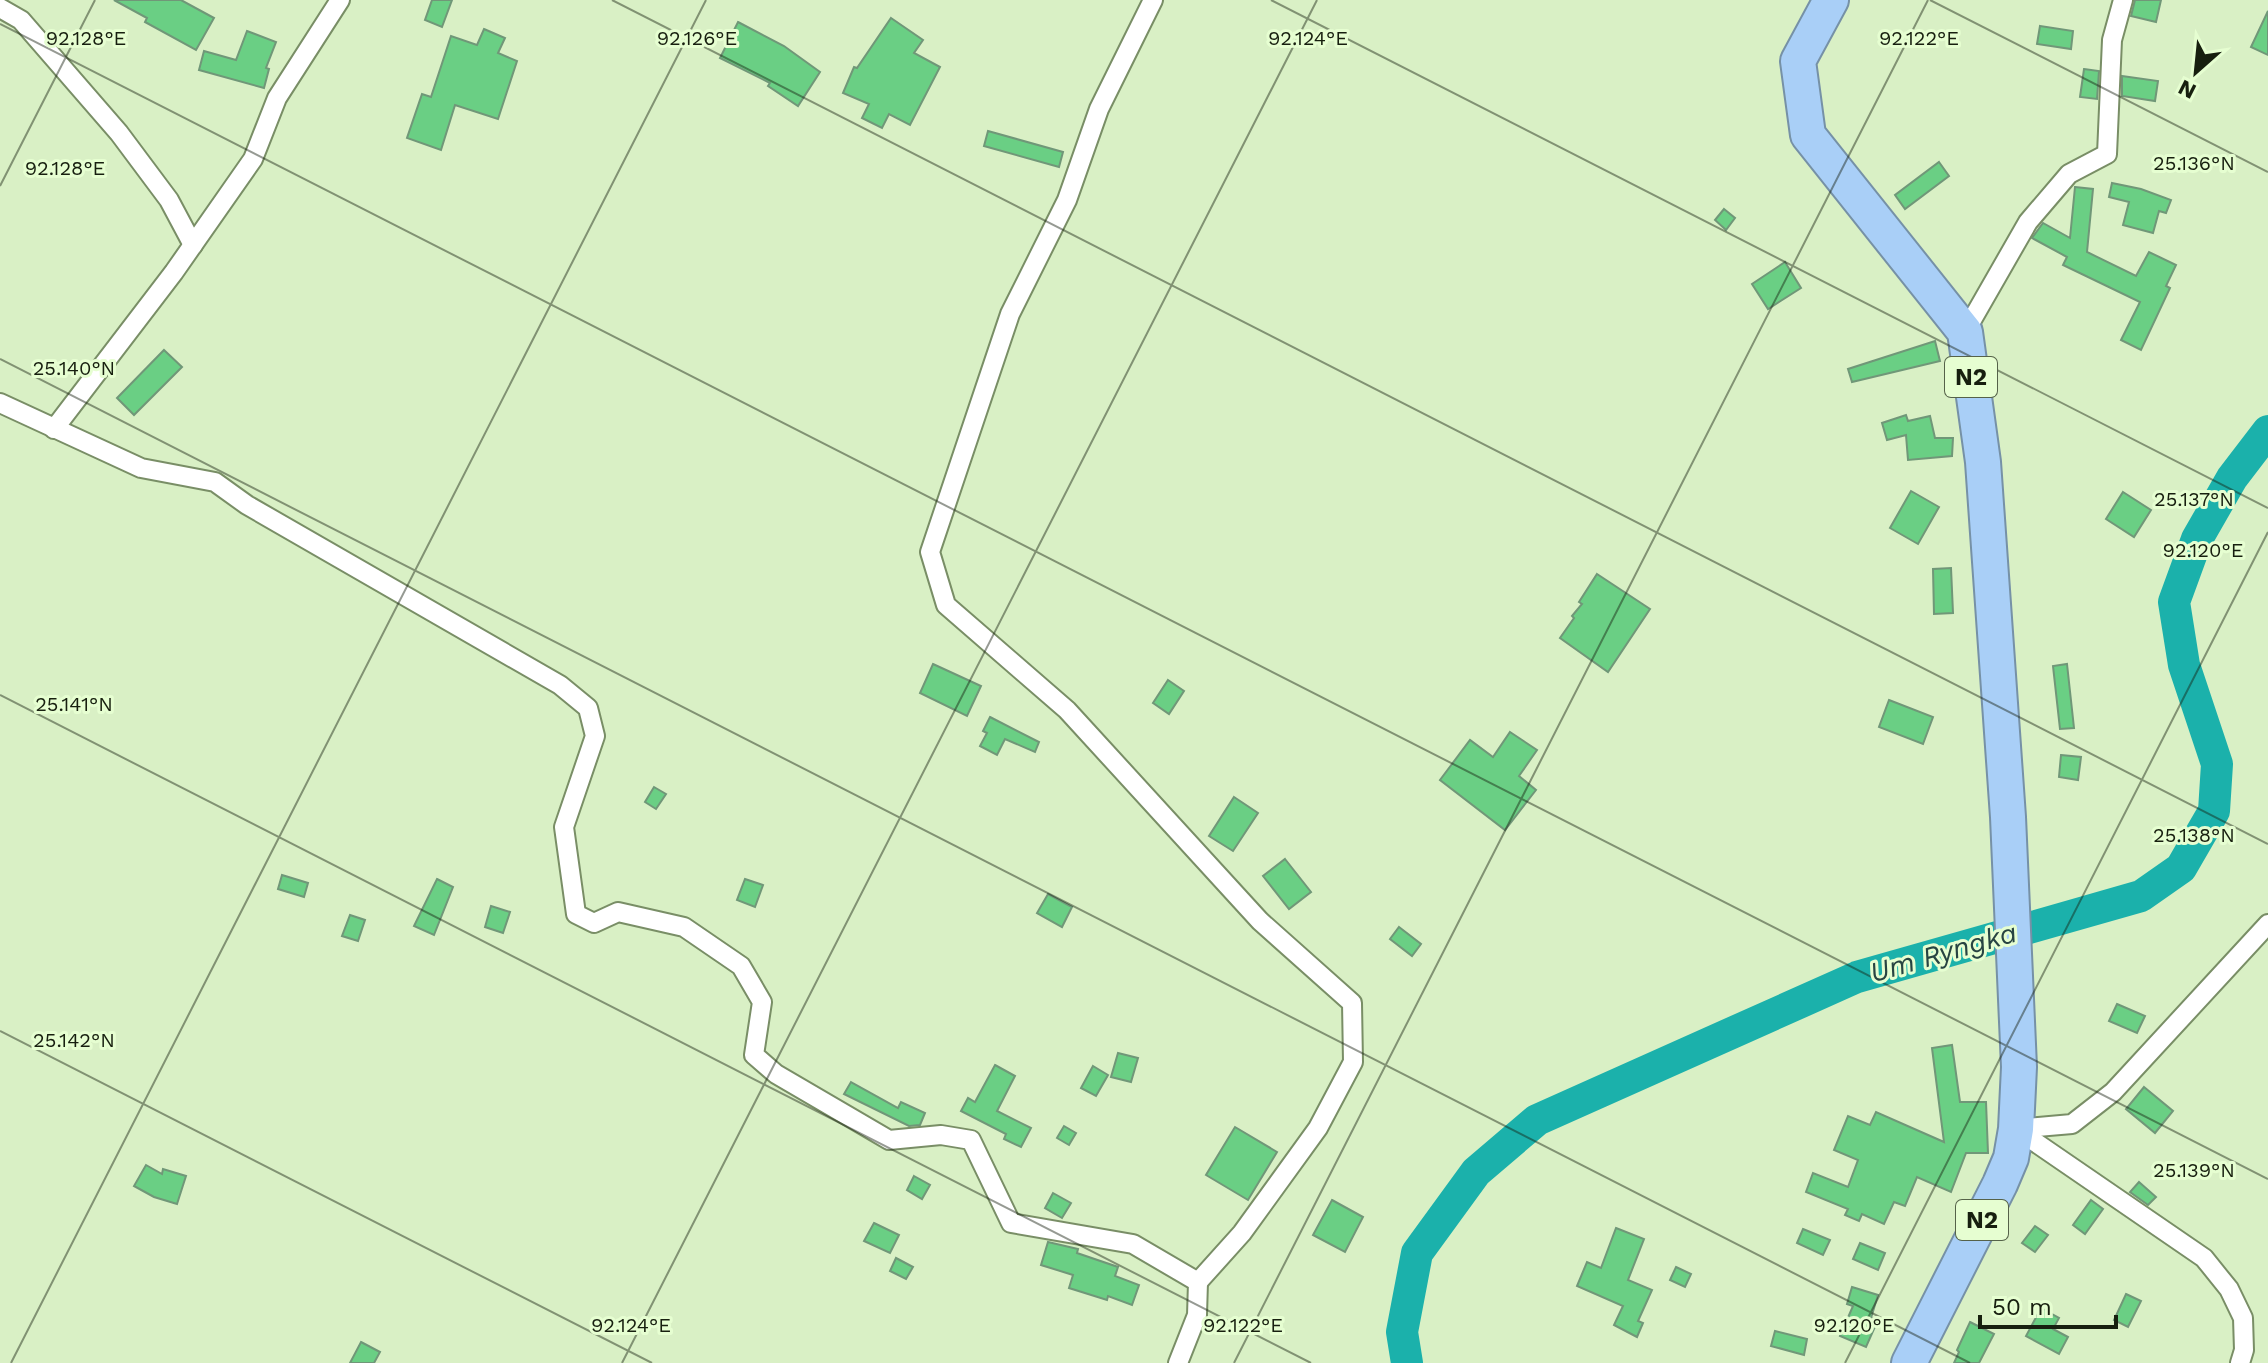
<svg xmlns="http://www.w3.org/2000/svg" width="2268" height="1363" font-family="'Work Sans',sans-serif">
	<rect width="100%" height="100%" fill="#d9f0c5"/>
	<g fill="none" stroke-linecap="round" stroke-linejoin="round">
		<path stroke="#1bb1ab" stroke-width="32" d="M1407,1363l-5,-31 15,-79 59,-81 61,-52 320,-143 284,-81 40,-28 33,-57 3,-47 -33,-99 -10,-63 23,-63 35,-61 36,-47"/>
	</g>
	<g fill="#6acf84" stroke="#709778" stroke-width="2">
		<path d="M114,0h67l33,18 -18,32 -51,-28 2,-4z"/>
		<path d="M432,0h20l-10,27 -17,-7z"/>
		<path d="M2135,0h26l-5,22 -25,-6z"/>
		<path d="M2268,11v44l-17,-8z"/>
		<path d="M891,18l32,22 -9,13 26,14 -30,58 -21,-11 -7,14 -20,-10 7,-14 -26,-11 11,-26 3,1z"/>
		<path d="M738,22l46,24 36,26 -22,34 -30,-20 2,-3 -50,-25z"/>
		<path d="M2040,26l33,5 -2,18 -34,-5z"/>
		<path d="M484,29l21,9 -7,15 19,8 -19,58 -43,-14 -14,45 -34,-12 15,-44 9,3 20,-61 26,9z"/>
		<path d="M247,31l29,11 -10,26 3,1 -5,19 -65,-18 5,-19 32,9z"/>
		<path d="M2084,69l15,2 -2,28 -17,-2z"/>
		<path d="M2122,76l36,5 -3,20 -33,-5z"/>
		<path d="M988,131l75,21 -4,15 -75,-21z"/>
		<path d="M1939,162l10,14 -44,33 -10,-14z"/>
		<path d="M2112,183l29,6 30,11 -5,13 -7,-2 -6,22 -30,-8 6,-23 -20,-5z"/>
		<path d="M2075,187l18,2 -6,63 49,24 13,-24 27,13 -10,21 4,2 -29,62 -20,-10 19,-38 -77,-37 4,-8 -35,-19 11,-15 27,15z"/>
		<path d="M1724,209l11,9 -9,12 -11,-10z"/>
		<path d="M1785,262l16,26 -33,21 -16,-25z"/>
		<path d="M1935,341l5,20 -88,21 -4,-13z"/>
		<path d="M164,350l18,17 -48,48 -17,-17z"/>
		<path d="M1906,415l2,6 22,-5 5,22h18l-1,18 -44,4 -2,-25 -19,5 -5,-17z"/>
		<path d="M1911,491l28,16 -21,37 -28,-16z"/>
		<path d="M2123,492l28,18 -17,27 -28,-18z"/>
		<path d="M1951,568l2,45 -19,1 -1,-45z"/>
		<path d="M1597,574l53,35 -42,63 -48,-34 14,-20 -2,-2 10,-12 -3,-2z"/>
		<path d="M933,664l48,22 -14,30 -47,-23z"/>
		<path d="M2067,664l7,64 -14,1 -7,-63z"/>
		<path d="M1168,680l16,11 -15,23 -16,-11z"/>
		<path d="M1889,700l44,17 -10,27 -44,-17z"/>
		<path d="M990,717l49,25 -4,10 -30,-13 -8,16 -17,-9 7,-13 -4,-2z"/>
		<path d="M1510,732l27,18 -18,26 17,14 -31,40 -65,-50 30,-40 23,17z"/>
		<path d="M2061,755l20,2 -3,23 -19,-3z"/>
		<path d="M654,787l12,7 -10,15 -11,-7z"/>
		<path d="M1234,797l24,16 -25,38 -24,-15z"/>
		<path d="M1285,859l26,33 -22,17 -26,-33z"/>
		<path d="M282,875l26,8 -4,14 -26,-8z"/>
		<path d="M437,879l16,8 -19,48 -20,-9z"/>
		<path d="M745,879l18,6 -8,22 -18,-7z"/>
		<path d="M1048,894l24,13 -10,20 -25,-14z"/>
		<path d="M491,906l19,6 -7,21 -18,-6z"/>
		<path d="M350,915l15,5 -7,21 -16,-5z"/>
		<path d="M1399,927l22,17 -9,12 -22,-17z"/>
		<path d="M2117,1004l28,12 -8,17 -28,-12z"/>
		<path d="M1952,1045l8,57h26l2,51h-22l-15,39 -34,-15 -12,29 -11,-4 -10,22 -22,-10 -3,7 -14,-6 3,-6 -42,-17 7,-19 35,14 10,-27 -24,-10 14,-34 22,9 6,-13 68,30 -12,-94z"/>
		<path d="M1118,1053l20,5 -7,24 -20,-5z"/>
		<path d="M995,1065l20,11 -18,35 34,17 -10,19 -17,-8 2,-5 -45,-23 7,-13 7,4z"/>
		<path d="M1093,1066l15,9 -12,21 -15,-8z"/>
		<path d="M851,1082l47,26 3,-6 24,11 -5,12 -11,1 -65,-32z"/>
		<path d="M2144,1087l29,24 -18,22 -29,-24z"/>
		<path d="M1064,1126l12,7 -7,12 -12,-7z"/>
		<path d="M1235,1127l42,25 -29,48 -42,-25z"/>
		<path d="M146,1165l16,9 1,-5 23,7 -9,28 -23,-7 -20,-11z"/>
		<path d="M914,1176l16,9 -8,14 -15,-9z"/>
		<path d="M2139,1182l17,15 -8,8 -18,-13z"/>
		<path d="M1053,1193l18,10 -9,15 -17,-10z"/>
		<path d="M1332,1200l31,17 -18,35 -32,-17z"/>
		<path d="M2091,1200l12,9 -18,25 -12,-9z"/>
		<path d="M874,1223l25,12 -9,18 -26,-12z"/>
		<path d="M2035,1226l13,9 -13,17 -13,-9z"/>
		<path d="M1616,1228l28,11 -16,41 24,10 -14,31 5,2 -6,14 -23,-12 9,-19 -46,-20 10,-24 14,6z"/>
		<path d="M1803,1229l27,11 -7,15 -26,-12z"/>
		<path d="M1048,1242l30,7 -1,4 41,14 -3,9 24,9 -7,20 -24,-9 -1,4 -38,-12 4,-13 -32,-10z"/>
		<path d="M1860,1243l25,10 -7,17 -25,-11z"/>
		<path d="M896,1258l17,9 -7,12 -16,-8z"/>
		<path d="M1676,1267l15,7 -6,13 -15,-7z"/>
		<path d="M1852,1287l26,8 -7,23 7,2 -12,27 -26,-11 13,-30 -6,-2z"/>
		<path d="M2126,1294l15,7 -13,26 -14,-7z"/>
		<path d="M2041,1308l18,10 -6,11 15,8 -9,17 -33,-18z"/>
		<path d="M1970,1322l24,12 -15,29h-25l5,-11 -2,-2z"/>
		<path d="M1775,1331l32,8 -3,16 -33,-9z"/>
		<path d="M361,1342l19,10 -6,11h-24z"/>
	</g>
	<g fill="none" stroke-linecap="round" stroke-linejoin="round">
		<defs>
			<g id="street">
				<path d="M1153,0l-54,109 -32,91 -57,114 -80,238 16,53 121,105 193,211 92,82 1,59 -35,66 -76,105 -44,49"/>
				<path d="M0,8l21,12 98,113 50,67 24,45"/>
				<path d="M1965,332l63,-110 41,-48 38,-20 5,-114 11,-40"/>
				<path d="M0,403l141,65 74,14 32,23 313,180 28,23 7,28 -31,91 12,87 18,9 24,-11 66,15 57,39 21,36 -8,53 22,19 113,66 52,-5 30,5 40,83 122,21 65,38 -1,33 -19,48"/>
				<path d="M54,429l120,-157 79,-113 24,-61 63,-98"/>
				<path d="M2016,1129l188,129 25,31 14,29 1,32 -4,13"/>
				<path d="M2016,1129l56,-5 41,-32 155,-168"/>
			</g>
			<path id="highway" d="M1831,0l-33,61 10,74 157,197 18,130 25,355 11,250 -3,62 -5,29 -11,26 -91,179"/>
		</defs>
		<use href="#street" stroke="#798e66" stroke-width="22"/>
		<use href="#highway" stroke="#7691a6" stroke-width="38"/>
		<use href="#street" stroke="#fff" stroke-width="18"/>
		<use href="#highway" stroke="#a9cff7" stroke-width="34"/>
	</g>
	<path fill="none" stroke="#171f0f" stroke-width="2" stroke-opacity="0.45" d="M612,0l1656,844M1271,0l997,508M1930,0l338,172M0,24l2268,1155M0,186l95,-186M0,359l1970,1004M0,695l1311,668M0,1031l652,332M11,1363l695,-1363M622,1363l695,-1363M1234,1363l694,-1363M1845,1363l423,-831"/>
	<g text-anchor="middle" stroke-width="6" stroke-linejoin="round" paint-order="stroke">
		<g fill="#e6fed1" stroke="#556249" stroke-width="2">
			<rect x="1945" y="357" width="52" height="40" rx="6"/>
			<rect x="1956" y="1200" width="52" height="40" rx="6"/>
		</g>
		<g font-size="24" font-weight="bold" fill="#171f0f">
			<text x="1971" y="385">N2</text>
			<text x="1982" y="1228">N2</text>
		</g>
		<g font-size="28" font-style="italic" fill="#274442" stroke="#e6fed1">
			<text transform="translate(1943 952) rotate(-16)" y="10">Um Ryngka</text>
		</g>
	</g>
	<g font-size="20" text-anchor="middle" fill="#171f0f" stroke="#e6fed1" stroke-width="6" stroke-linejoin="round" paint-order="stroke">
		<text x="86" y="45">92.128°E</text>
		<text x="697" y="45">92.126°E</text>
		<text x="1308" y="45">92.124°E</text>
		<text x="1919" y="45">92.122°E</text>
		<text x="2194" y="170">25.136°N</text>
		<text x="65" y="175">92.128°E</text>
		<text x="74" y="375">25.140°N</text>
		<text x="2194" y="506">25.137°N</text>
		<text x="2203" y="557">92.120°E</text>
		<text x="74" y="711">25.141°N</text>
		<text x="2194" y="842">25.138°N</text>
		<text x="74" y="1047">25.142°N</text>
		<text x="2194" y="1177">25.139°N</text>
		<text x="631" y="1332">92.124°E</text>
		<text x="1243" y="1332">92.122°E</text>
		<text x="1854" y="1332">92.120°E</text>
	</g>
	<g transform="translate(2196 72) rotate(207)" stroke="#e6fed1" stroke-width="6" paint-order="stroke">
	<path d="M0-6L14 30L0 20L-14 30Z" fill="#171f0f"/>
	<text y="-12" font-size="22" font-weight="bold" text-anchor="middle" fill="#171f0f">N</text>
	</g>
	<path d="M1980 1315v12h136v-12" fill="none" stroke="#171f0f" stroke-width="4"/>
	<text x="1992" y="1315" font-size="24" fill="#171f0f" stroke="#e6fed1" stroke-width="6" paint-order="stroke">50 m</text>
</svg>
